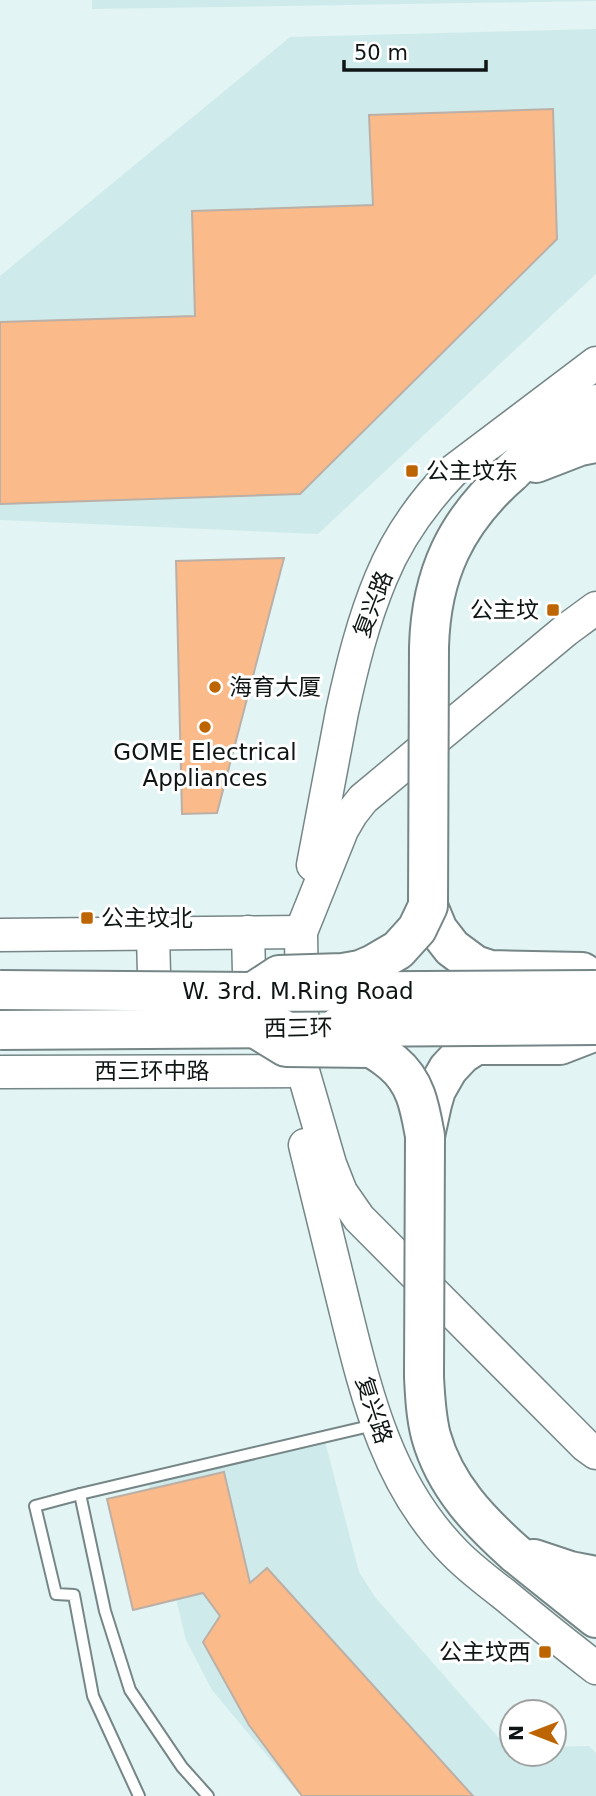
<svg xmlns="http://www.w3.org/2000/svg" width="596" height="1796" font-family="'DejaVu Sans','Noto Sans SC',sans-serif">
	<rect width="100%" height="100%" fill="#e2f4f4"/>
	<g fill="#cfeaea">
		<path d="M92,0h504v1l-504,8z"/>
		<path d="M596,29v245l-278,260 -318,-14v-244l290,-239z"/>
		<path d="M324,1438l35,134 16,25 123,140 14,4v13h42v-7l35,-1 7,7v43h-295l-89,-106 -26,-50 -38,-159z"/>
	</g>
	<g fill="#fbba8a" stroke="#bbafa6" stroke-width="2">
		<path d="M553,109l4,130 -257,255 -300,10v-182l195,-6 -3,-105 181,-6 -4,-90z"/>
		<path d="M284,558l-67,255 -35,1 -6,-253z"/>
		<path d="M224,1472l26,111 17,-15 206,228h-171l-53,-71 -46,-83 17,-26 -17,-23 -70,17 -26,-111z"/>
	</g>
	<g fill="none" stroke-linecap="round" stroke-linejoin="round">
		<defs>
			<g id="lane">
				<path d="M80,1494l-45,12 21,88 18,1 19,101 46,100"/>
				<path d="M208,1796l-26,-29 -52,-77 -25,-79 -25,-117 294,-69"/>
			</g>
			<g id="secondary">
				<path d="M596,608l-30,22 -203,169 -11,14 -10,17 -41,102 2,139 27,93 11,28 18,26 226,227 11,8"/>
				<path d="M313,865c10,-51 19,-102 29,-153 10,-46 21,-91 39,-134 16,-39 43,-77 72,-107l143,-108"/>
				<path d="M248,932l2,81"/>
				<path d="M153,934l2,80"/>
				<path d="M0,935l301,-3"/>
				<path d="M0,1072l303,-1"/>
				<path d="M305,1145c13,52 25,104 38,155 23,93 43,184 113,254 15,15 32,28 49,41 30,25 60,49 91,73"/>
			</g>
			<g id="highway">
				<path d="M536,463l44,-17 16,-3"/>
				<path d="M511,473l24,-24 61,-45"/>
				<path d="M428,906l10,24 14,18 23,17 15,5 92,2 6,4"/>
				<path d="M425,1136l7,-32 4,-14 12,-21 14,-15 14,-9h84l36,-14"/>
				<path d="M516,1554l80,64"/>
				<path d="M534,1559l36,12 26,5"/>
			</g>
		</defs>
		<use href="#lane" stroke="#768686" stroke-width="14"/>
		<use href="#secondary" stroke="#768686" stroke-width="35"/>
		<use href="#highway" stroke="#768686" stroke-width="42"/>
		<use href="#lane" stroke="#fff" stroke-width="10"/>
		<use href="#secondary" stroke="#fff" stroke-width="32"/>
		<use href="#highway" stroke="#fff" stroke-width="38"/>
		<defs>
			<g id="highway-bridge">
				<path d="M0,990l253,2 343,-2"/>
				<path d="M253,992l26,-17 64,-2 17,-3 14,-6 24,-14 19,-21 11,-23 1,-259c2,-73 27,-126 82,-174"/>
				<path d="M338,1027l258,-2"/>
				<path d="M255,1028l31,19 84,1c9,3 15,9 23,15 23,19 27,45 32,73l-1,241c1,20 2,40 7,59 14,50 48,85 85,118"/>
				<path d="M0,1030l281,-2"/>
			</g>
		</defs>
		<use href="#highway-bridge" stroke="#768686" stroke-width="42" stroke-linecap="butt"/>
		<use href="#highway-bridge" stroke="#fff" stroke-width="38"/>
	</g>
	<g fill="#be6503" stroke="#fff" stroke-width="2.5">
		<rect x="405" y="464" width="14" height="14" rx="3.5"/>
		<rect x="546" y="603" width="14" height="14" rx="3.5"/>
		<circle cx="215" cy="687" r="7"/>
		<circle cx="205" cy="727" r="7"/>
		<rect x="80" y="911" width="14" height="14" rx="3.5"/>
		<rect x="538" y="1645" width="14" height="14" rx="3.5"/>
	</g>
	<g text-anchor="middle" stroke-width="6" stroke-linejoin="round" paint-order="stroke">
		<g font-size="23" fill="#0f1515" stroke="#fff" text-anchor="start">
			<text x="426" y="479">公主坟东</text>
			<text x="539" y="618" text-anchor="end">公主坟</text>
			<text x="229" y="695">海育大厦</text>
			<text x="205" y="760" text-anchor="middle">GOME Electrical<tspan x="205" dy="26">Appliances</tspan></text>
			<text x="101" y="926">公主坟北</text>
			<text x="531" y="1660" text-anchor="end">公主坟西</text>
		</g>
		<g font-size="23" fill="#0f1515" stroke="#fff">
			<text transform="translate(373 604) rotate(-69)" y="8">复兴路</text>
			<text x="298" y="999">W. 3rd. M.Ring Road</text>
			<text transform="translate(298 1028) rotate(-1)" y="8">西三环</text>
			<text x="152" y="1079">西三环中路</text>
			<text transform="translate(374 1410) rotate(72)" y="8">复兴路</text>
		</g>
	</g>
	<g transform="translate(533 1733) rotate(270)"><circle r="33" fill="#ffffff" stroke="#9fa1a1" stroke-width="2"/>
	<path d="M0-5L12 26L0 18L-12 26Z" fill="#be6503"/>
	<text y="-10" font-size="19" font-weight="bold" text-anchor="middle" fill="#0f1515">N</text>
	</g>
	<path d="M344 60v10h142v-10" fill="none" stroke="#0f1515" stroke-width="3.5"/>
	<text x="354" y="60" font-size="21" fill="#0f1515" stroke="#ffffff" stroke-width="5" paint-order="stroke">50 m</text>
</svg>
